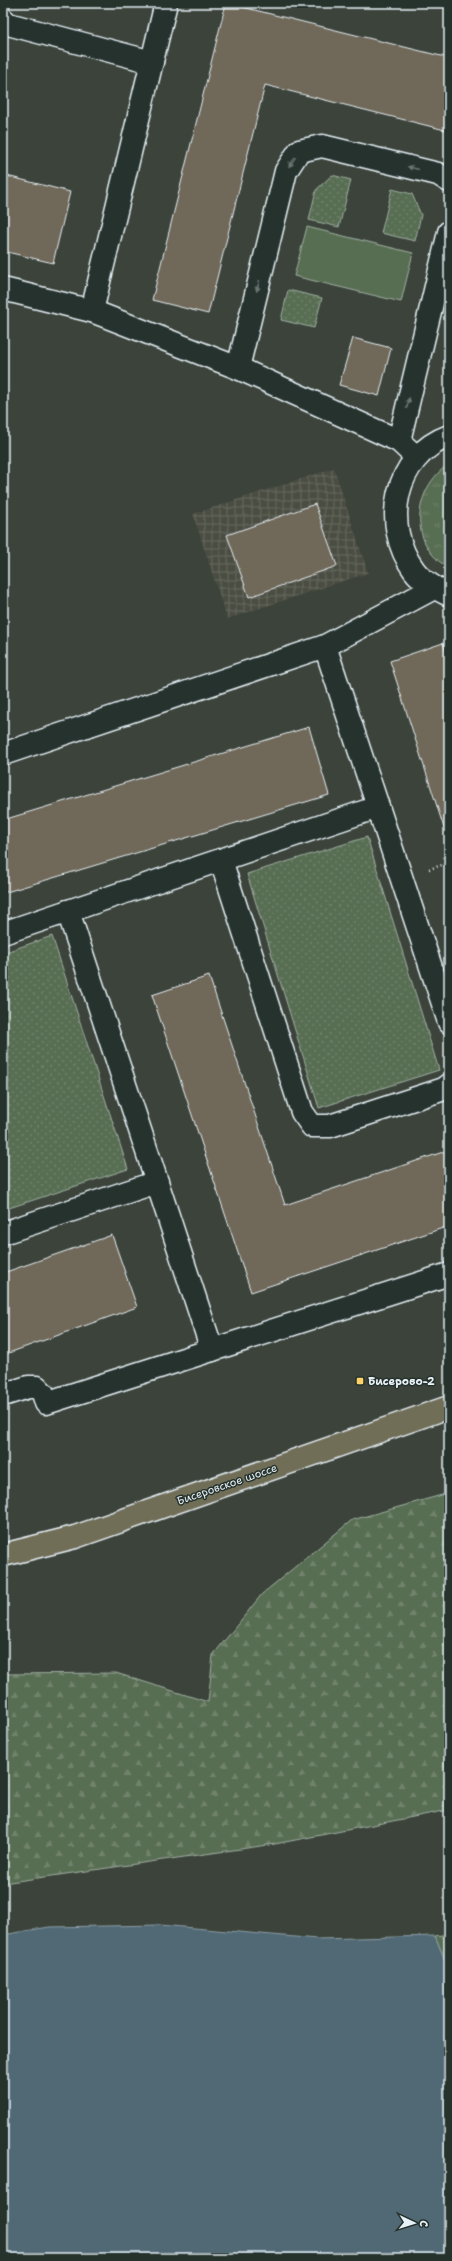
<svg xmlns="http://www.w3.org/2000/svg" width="452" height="2261" font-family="'Shantell Sans',sans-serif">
	<defs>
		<pattern id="industrial-grid" width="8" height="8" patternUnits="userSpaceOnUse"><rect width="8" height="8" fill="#4b4e43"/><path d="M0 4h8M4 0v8" fill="none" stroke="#65685f"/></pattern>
		<pattern id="grass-tufts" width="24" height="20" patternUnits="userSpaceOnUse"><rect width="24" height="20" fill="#596e52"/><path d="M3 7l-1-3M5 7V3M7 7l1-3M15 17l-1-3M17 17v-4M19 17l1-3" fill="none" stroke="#71836c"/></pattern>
		<pattern id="forest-firs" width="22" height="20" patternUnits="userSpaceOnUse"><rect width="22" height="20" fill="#596e52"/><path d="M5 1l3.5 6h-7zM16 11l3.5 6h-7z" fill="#71836c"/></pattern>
		<pattern id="wetland-marsh" width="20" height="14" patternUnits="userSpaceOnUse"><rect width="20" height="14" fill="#596e52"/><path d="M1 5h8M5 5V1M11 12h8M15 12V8" fill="none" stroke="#71836c"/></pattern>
		<pattern id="park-dots" width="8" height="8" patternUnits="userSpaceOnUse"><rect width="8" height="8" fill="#596e52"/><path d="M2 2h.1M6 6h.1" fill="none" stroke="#71836c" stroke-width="1.8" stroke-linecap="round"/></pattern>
	</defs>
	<rect width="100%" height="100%" fill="#3c433a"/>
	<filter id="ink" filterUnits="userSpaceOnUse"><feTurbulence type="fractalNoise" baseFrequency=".025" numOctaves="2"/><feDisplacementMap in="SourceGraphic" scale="8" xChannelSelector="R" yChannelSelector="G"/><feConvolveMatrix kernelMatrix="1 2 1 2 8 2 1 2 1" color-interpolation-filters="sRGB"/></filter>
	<g filter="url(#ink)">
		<path fill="url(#industrial-grid)" d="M334,468l34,105 -141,46 -34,-105z"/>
		<path fill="url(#grass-tufts)" stroke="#a0b0a5" d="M449,464v104c-42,-23 -36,-80 0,-104z"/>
		<path fill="url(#forest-firs)" stroke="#a0b0a5" d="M449,1493v317l-174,34 -272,39v-209l113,-1 92,29 5,-47 49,-61 90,-74z"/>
		<path fill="url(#wetland-marsh)" stroke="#a0b0a5" d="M449,1934v36l-14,-34z"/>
		<g fill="url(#park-dots)" stroke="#a0b0a5">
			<path d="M332,175l19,5 -12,47 -30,-7 7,-30z"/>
			<path d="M392,189l20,5 9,21 -6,26 -34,-8z"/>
			<path d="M288,290l34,8 -8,30 -33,-8z"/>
			<path d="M367,837l72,233 -120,38 -72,-234z"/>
			<path d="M52,936l76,233 -125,41v-257z"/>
		</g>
		<path fill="#596e52" stroke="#a0b0a5" d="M307,227l106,26 -12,49 -107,-26z"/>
		<path fill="#516975" stroke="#8d9fa9" d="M160,1925l157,14 118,-3 14,34v288h-446v-323l46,-8z"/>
		<g fill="#6f6858" stroke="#e8f1f8">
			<path d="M226,3l223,55v73l-184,-46 -57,229 -56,-14z"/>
			<path d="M3,175l67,17 -17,71 -50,-12z"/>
			<path d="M353,338l38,10 -12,48 -40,-11z"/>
			<path d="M315,504l22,62 -88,31 -22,-62z"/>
			<path d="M443,643l6,18v165l-5,2 -54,-167z"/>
			<path d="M309,727l20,68 -326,98v-73z"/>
			<path d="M209,976l76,229 164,-55v76l-198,66 -99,-297z"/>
			<path d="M112,1235l25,72 -134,48v-82z"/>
		</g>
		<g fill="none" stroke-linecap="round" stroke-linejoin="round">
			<defs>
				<g id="minor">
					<path d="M3,19l5,5 144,38"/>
					<path d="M3,289l89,22 146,57 161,73 17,16"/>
					<path d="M92,311l74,-308"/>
					<path d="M238,368l48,-197 13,-20 23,-5 116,28 11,7"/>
					<path d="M449,436c-55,20 -68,89 -35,134 9,12 23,19 35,25"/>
					<path d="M399,441l50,-209"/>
					<path d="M325,646l124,376"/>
					<path d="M3,754l322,-108 109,-58"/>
					<path d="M221,860l81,252 10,14h18l114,-37 5,-4"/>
					<path d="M68,911l89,271"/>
					<path d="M3,933l375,-126"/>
					<path d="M3,1233l154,-51 55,168 237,-76"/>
					<path d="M3,1395l25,-8h9l6,6 3,10 166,-53"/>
				</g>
				<path id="major" d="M3,1555l72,-18 374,-130"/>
			</defs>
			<use href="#minor" stroke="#e8f1f8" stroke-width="25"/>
			<use href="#major" stroke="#e8f1f8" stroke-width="25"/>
			<path stroke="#e8f1f8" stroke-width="2.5" stroke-dasharray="1 3" stroke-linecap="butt" d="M429,869l20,-6"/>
			<use href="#minor" stroke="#26332d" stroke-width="22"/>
			<use href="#major" stroke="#716e59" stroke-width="22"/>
		</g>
		<defs><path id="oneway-solid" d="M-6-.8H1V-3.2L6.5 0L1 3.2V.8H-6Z"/></defs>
		<g fill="#6a7674">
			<use href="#oneway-solid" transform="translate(292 162) rotate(124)"/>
			<use href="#oneway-solid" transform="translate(413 168) rotate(-166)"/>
			<use href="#oneway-solid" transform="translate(258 286) rotate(104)"/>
			<use href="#oneway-solid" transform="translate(408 403) rotate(-76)"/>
		</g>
	</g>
	<rect fill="#ffd166" stroke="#26332d" stroke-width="1.5" x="356" y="1377" width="8" height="8" rx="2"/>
	<g text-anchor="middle" stroke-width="3" stroke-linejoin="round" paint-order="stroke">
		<g font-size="11" font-weight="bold" fill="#e8f1f8" stroke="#26332d" text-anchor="start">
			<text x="368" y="1385">Бисерово-2</text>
		</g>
		<g font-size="11" fill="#e8f1f8" stroke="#26332d">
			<text transform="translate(227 1484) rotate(-19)" y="4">Бисеровское шоссе</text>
		</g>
	</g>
	<rect width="452" height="2261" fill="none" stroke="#26332d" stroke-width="16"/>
	<rect x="8" y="8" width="436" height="2245" fill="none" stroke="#e8f1f8" stroke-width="1.5" filter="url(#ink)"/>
	<g transform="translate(414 2223) rotate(94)" stroke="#26332d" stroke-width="3" paint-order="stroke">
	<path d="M0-3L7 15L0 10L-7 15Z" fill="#e8f1f8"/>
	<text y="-6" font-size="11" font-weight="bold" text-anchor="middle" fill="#e8f1f8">С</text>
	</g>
</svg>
